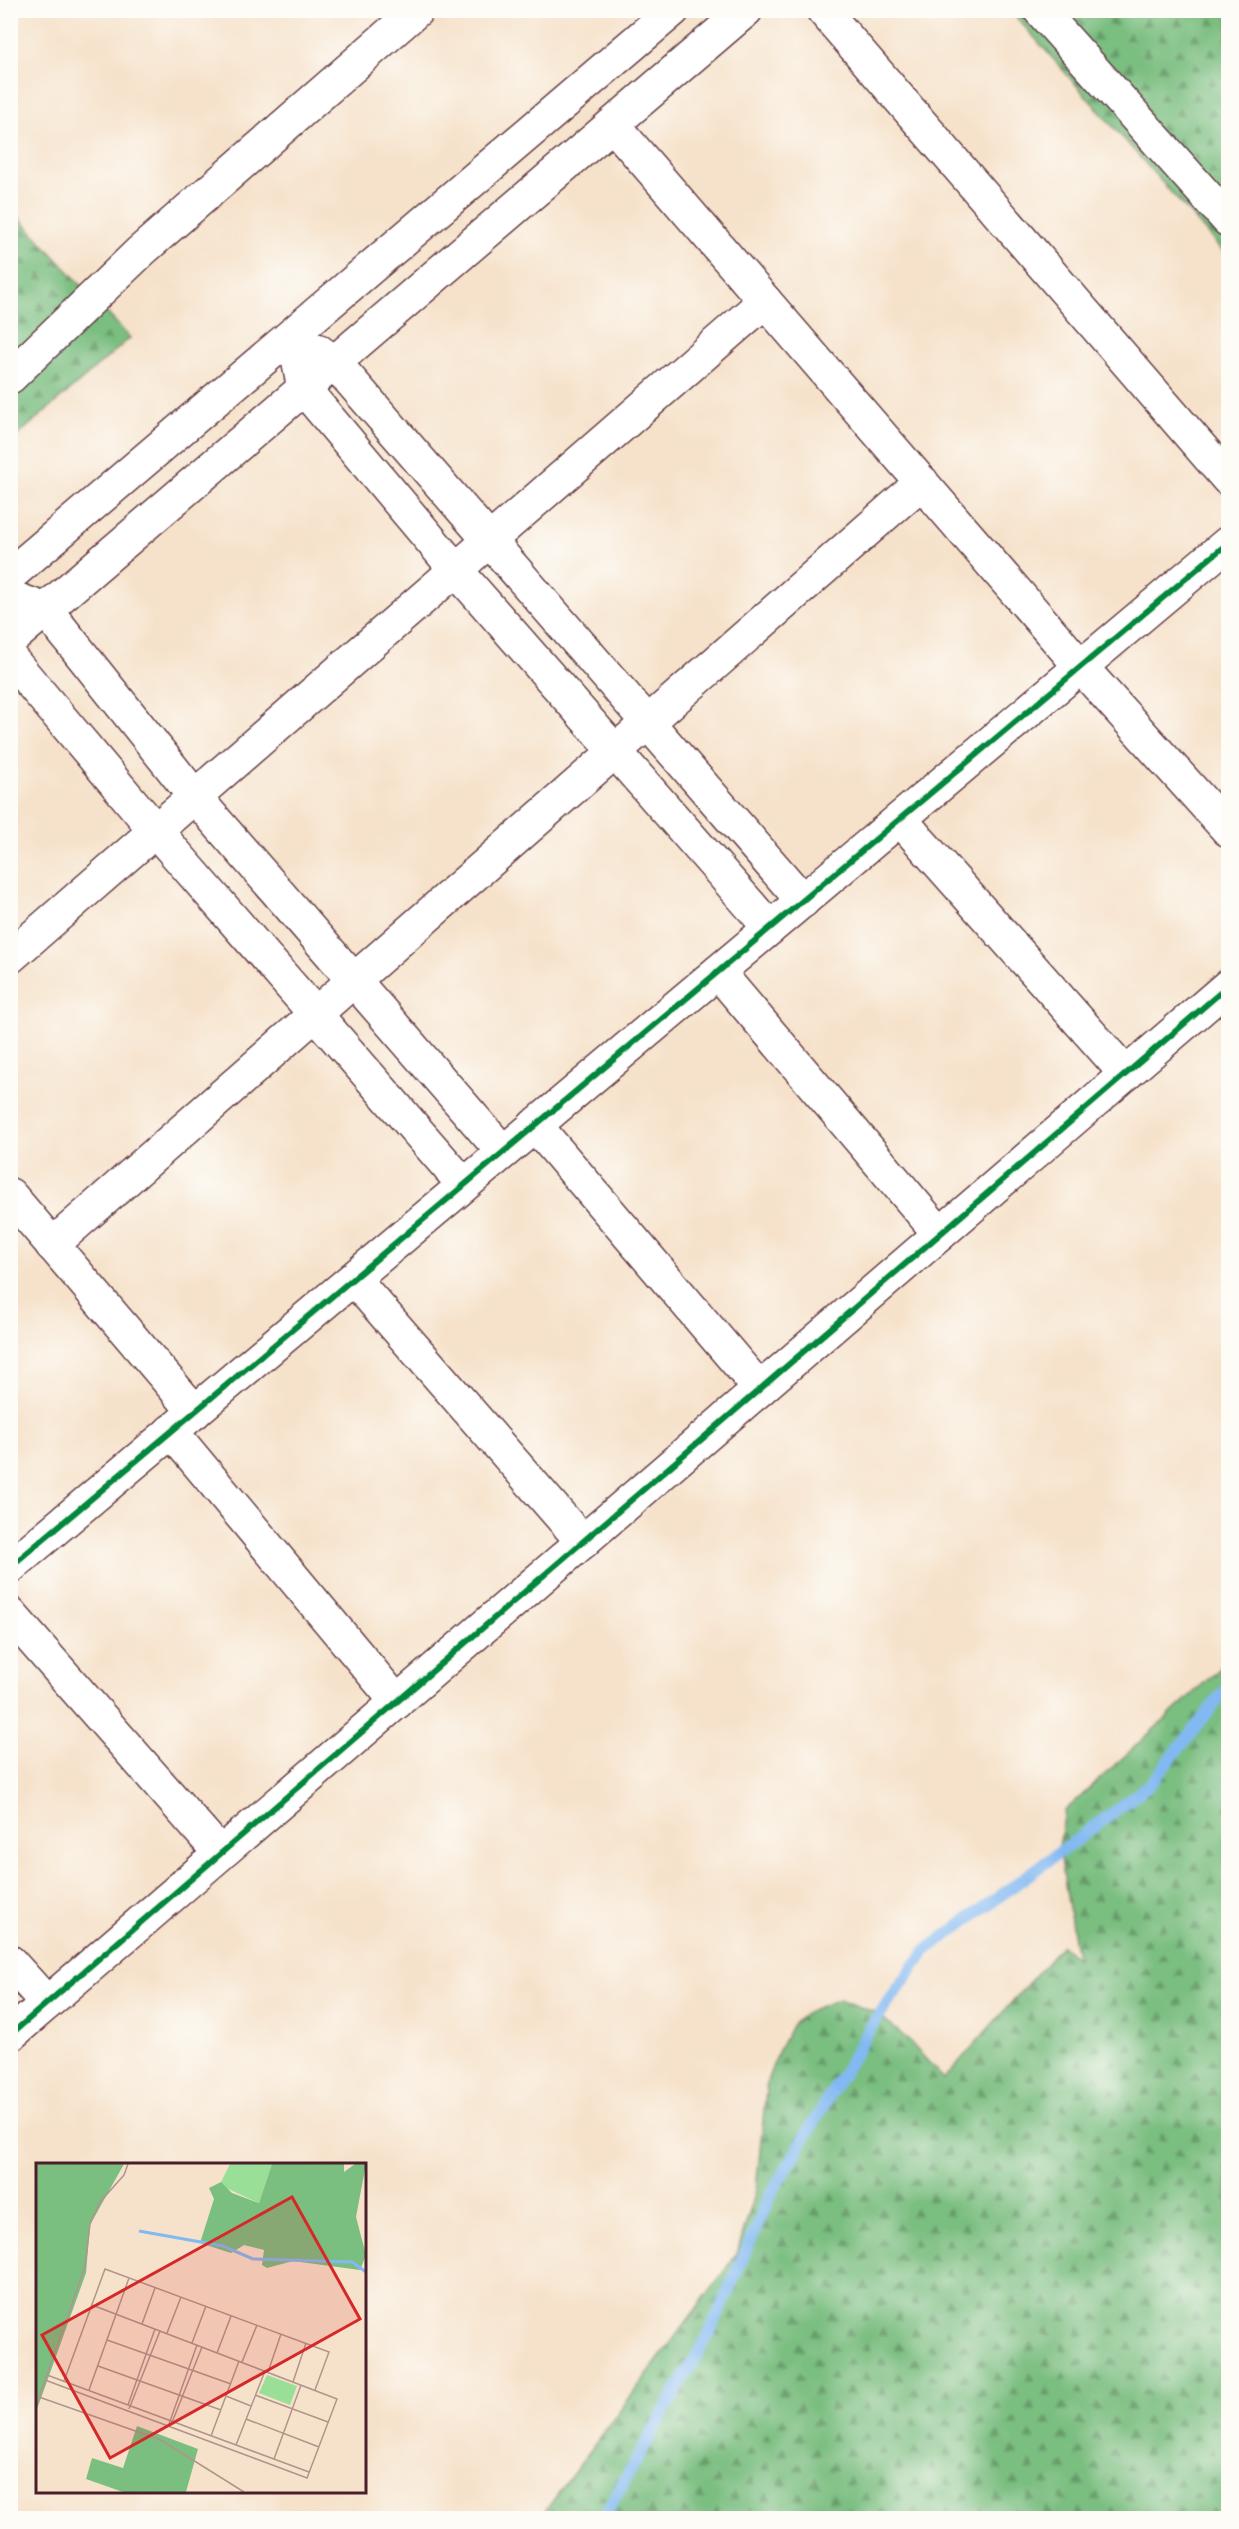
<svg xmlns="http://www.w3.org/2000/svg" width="1239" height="2529" font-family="Pangolin,sans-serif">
	<defs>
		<pattern id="forest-firs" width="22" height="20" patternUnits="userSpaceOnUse" patternTransform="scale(1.5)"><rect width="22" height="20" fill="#7abe80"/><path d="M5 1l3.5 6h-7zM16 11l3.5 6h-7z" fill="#669a69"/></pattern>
	</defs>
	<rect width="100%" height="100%" fill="#fdfcf7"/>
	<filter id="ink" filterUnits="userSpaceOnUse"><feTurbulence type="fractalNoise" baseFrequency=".0167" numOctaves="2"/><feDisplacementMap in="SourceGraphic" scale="12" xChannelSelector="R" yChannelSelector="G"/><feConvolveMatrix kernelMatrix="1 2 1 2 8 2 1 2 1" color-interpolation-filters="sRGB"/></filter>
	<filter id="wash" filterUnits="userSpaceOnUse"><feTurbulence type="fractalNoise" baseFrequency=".008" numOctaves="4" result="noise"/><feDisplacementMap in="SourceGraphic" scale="24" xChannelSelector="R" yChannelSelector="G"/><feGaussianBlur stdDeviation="1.35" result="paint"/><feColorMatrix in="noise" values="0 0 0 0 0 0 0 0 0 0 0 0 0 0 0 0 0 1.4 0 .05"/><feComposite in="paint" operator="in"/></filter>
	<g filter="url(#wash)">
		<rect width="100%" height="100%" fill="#f6e2cb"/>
		<g fill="url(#forest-firs)" stroke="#626e56" stroke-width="1.5">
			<path d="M1011,11h217v246z"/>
			<path d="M10,208l120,130 -119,103h-1z"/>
			<path d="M1228,1661v857h-688l197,-264 19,-64 11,-109 12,-31 14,-26 16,-13 30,-12 39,15 29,25 37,40 118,-134 15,13 -18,-111 6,-36z"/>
		</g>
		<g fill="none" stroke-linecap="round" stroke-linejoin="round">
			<path stroke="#83b9f2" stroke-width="12" d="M603,2518l107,-186 61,-138 99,-166 55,-77 177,-130 49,-38 77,-96"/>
		</g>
	</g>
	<g filter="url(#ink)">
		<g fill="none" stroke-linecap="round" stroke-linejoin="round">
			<defs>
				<g id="street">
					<path d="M823,10l405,469"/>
					<path d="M1040,10l188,210"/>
					<path d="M613,125l468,542 147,163"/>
					<path d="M293,334l11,55 152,181 314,358"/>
					<path d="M317,350l18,13 468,538"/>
					<path d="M10,377l130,-125 277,-242"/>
					<path d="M10,575l663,-565"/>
					<path d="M10,597l36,13 149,187 308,355"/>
					<path d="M10,640l736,-630"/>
					<path d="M10,658l146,173 308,354"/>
					<path d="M900,819l226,255"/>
					<path d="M10,957l755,-656"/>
					<path d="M718,972l222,262"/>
					<path d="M535,1125l225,264"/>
					<path d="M10,1195l185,217"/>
					<path d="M52,1245l870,-763"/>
					<path d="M354,1279l229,263"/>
					<path d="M171,1431l226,271"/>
					<path d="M10,1567l1218,-1024"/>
					<path d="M10,1614l210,239"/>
					<path d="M10,1962l37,41"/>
					<path d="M10,2035l1218,-1049"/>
				</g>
			</defs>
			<use href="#street" stroke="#643c43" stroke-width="36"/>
			<use href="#street" stroke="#fff" stroke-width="33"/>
			<defs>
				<g id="cycleway">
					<path d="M10,1567l1218,-1024"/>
					<path d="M10,2035l1218,-1049"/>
				</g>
			</defs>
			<use href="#cycleway" stroke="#fdfcf7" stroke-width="10"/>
			<use href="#cycleway" stroke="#00873e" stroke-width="6"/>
		</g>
	</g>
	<g transform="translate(36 2163)">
		<rect width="330" height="330" fill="#f6e2cb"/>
		<path d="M194,1h42l-13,39 -35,-16 -3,-5z" fill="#99df98"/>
		<path d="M0,1h88l-34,61 -4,48 -50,139zM236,1h72v8l11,-8h11l-10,53 10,38 -6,15 -67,-9 -26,7 -5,-3 2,-15 -20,-5 -13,8 -31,-10 14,-44 -5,-11 12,-6 11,11 27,10zM101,263l61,23 -12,43h-63l-37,-13 6,-21 31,10z" fill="#7abe80"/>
		<path d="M231,212l30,11 -7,19 -31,-12z" fill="#99df98"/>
		<path fill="none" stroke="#83b9f2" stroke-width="3" d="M103,68l84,15 30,13 99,3 14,10"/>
		<path fill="none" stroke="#b1948b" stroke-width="1.5" d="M106,161l13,-36M131,170l14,-36M71,177l124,44M156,180l14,-37M181,190l14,-37M206,199l15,-37M62,203l123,44M232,209l13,-38M11,212l262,97M9,217l262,98 30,-79 -245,-94M28,218l41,-112 224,83 -14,38M257,219l13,-39M53,227l40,-112M219,232l73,27M190,233l25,10M3,234l122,43 83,52M92,242l27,-76M0,243l49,-139 5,-43 10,-22 24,-27 4,-11M93,246l31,-78M210,256l73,28M133,261l28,-79M135,262l31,-78M175,273l28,-75M200,282l29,-74M238,296l27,-74"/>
		<path fill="#d62828" fill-opacity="0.15" stroke="#d62828" stroke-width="3" d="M256,34l68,122 -250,139 -68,-123z"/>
		<rect width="330" height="330" fill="none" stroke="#4a1f2b" stroke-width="3"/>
	</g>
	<rect width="1239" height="2529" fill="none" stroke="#fdfcf7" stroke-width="36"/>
</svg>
